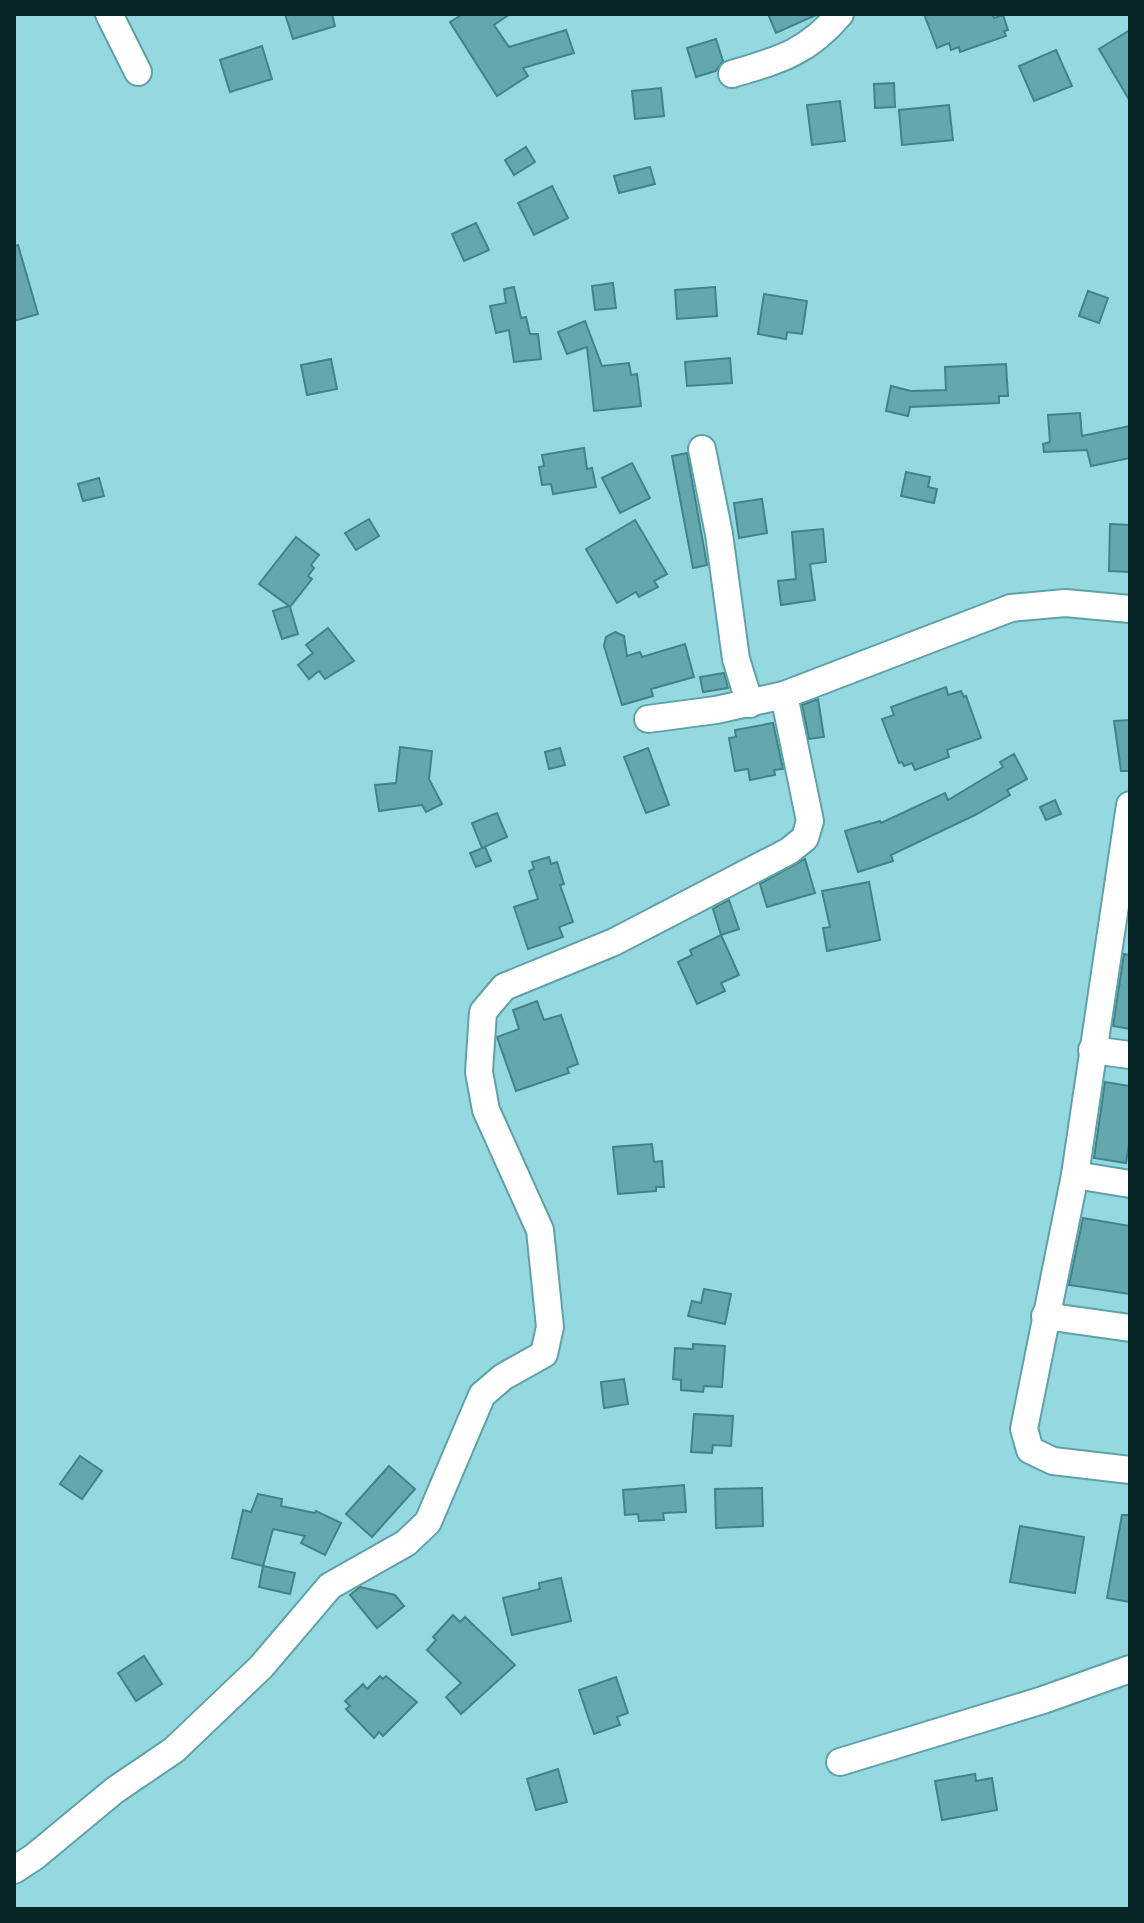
<svg xmlns="http://www.w3.org/2000/svg" width="1144" height="1923" font-family="'Archivo Narrow',sans-serif">
	<rect width="100%" height="100%" fill="#94d9e0"/>
	<g fill="#64a8ae" stroke="#3f848a" stroke-width="2">
		<path d="M285,14h47l3,12 -42,13z"/>
		<path d="M463,14h47l-16,11 15,22 57,-17 8,23 -51,15 5,8 -31,20 -47,-74z"/>
		<path d="M768,14h50l-42,19z"/>
		<path d="M924,14h68l2,4 9,-3 5,15 -4,1 2,5 -46,16 -1,-5 -8,3 -2,-7 -12,5z"/>
		<path d="M1130,30v71l-31,-52z"/>
		<path d="M716,39l7,22 -7,10 -20,6 -9,-29z"/>
		<path d="M262,46l10,33 -42,13 -10,-32z"/>
		<path d="M1056,50l16,36 -38,15 -15,-35z"/>
		<path d="M894,83l1,24 -20,1 -1,-24z"/>
		<path d="M661,88l3,28 -29,3 -3,-28z"/>
		<path d="M840,101l5,40 -33,4 -5,-40z"/>
		<path d="M949,105l4,35 -51,5 -3,-35z"/>
		<path d="M526,147l9,15 -21,13 -9,-15z"/>
		<path d="M650,167l5,17 -36,9 -5,-17z"/>
		<path d="M552,186l16,32 -34,17 -16,-32z"/>
		<path d="M476,223l13,27 -25,11 -12,-27z"/>
		<path d="M18,245l20,69 -24,7v-75z"/>
		<path d="M613,283l3,25 -21,2 -3,-24z"/>
		<path d="M514,287l7,31 5,-1 4,17h8l3,25 -27,3 -5,-32 -13,3 -6,-27 16,-3 -2,-14z"/>
		<path d="M715,287l2,29 -40,3 -2,-29z"/>
		<path d="M1088,291l20,7 -9,25 -20,-7z"/>
		<path d="M764,294l43,7 -5,33 -15,-2 -1,7 -28,-5z"/>
		<path d="M585,321l17,45 27,-3 2,12 6,-1 4,32 -47,5 -7,-64 -20,7 -9,-22z"/>
		<path d="M730,358l2,25 -45,3 -2,-24z"/>
		<path d="M331,359l6,30 -30,6 -6,-30z"/>
		<path d="M1006,364l2,32h-9v7l-89,4 -2,9 -22,-5 5,-25 20,5 35,-1 -1,-23z"/>
		<path d="M1080,413l2,23 48,-10v32l-39,8 -4,-16 -43,2 -1,-8 7,-2 -2,-27z"/>
		<path d="M584,448l3,21 5,-1 4,19 -43,7 -2,-10 -9,1 -3,-18 5,-1 -2,-11z"/>
		<path d="M687,453l20,112 -14,3 -21,-112z"/>
		<path d="M632,463l18,35 -30,15 -18,-35z"/>
		<path d="M906,472l24,5 -2,10 9,2 -3,14 -33,-7z"/>
		<path d="M99,478l5,18 -21,5 -5,-17z"/>
		<path d="M762,499l5,34 -28,5 -5,-35z"/>
		<path d="M369,519l10,17 -23,14 -11,-17z"/>
		<path d="M635,520l32,54 -13,7 4,6 -19,10 -3,-5 -19,11 -31,-54z"/>
		<path d="M1110,524l20,1v47l-21,-1z"/>
		<path d="M823,529l3,33 -16,2 5,36 -34,5 -3,-24 18,-2 -4,-47z"/>
		<path d="M296,537l23,18 -8,10 3,3 -6,8 4,3 -22,28 8,27 -16,5 -9,-28 16,-5 -30,-22z"/>
		<path d="M328,628l26,33 -29,18 -6,-8 -10,8 -11,-14 15,-12 -7,-8z"/>
		<path d="M615,632l9,4 3,20 13,-4 2,5 43,-13 9,33 -43,12 2,7 -31,9 -18,-59 2,-9z"/>
		<path d="M724,673l4,15 -25,4 -3,-15z"/>
		<path d="M946,687l2,8 13,-4 3,6 2,-1 15,42 -34,12 2,7 -34,13 -3,-7 -8,3 -2,-4 -3,1 -17,-44 12,-4 -3,-8z"/>
		<path d="M818,699l6,38 -15,2 -7,-34z"/>
		<path d="M1130,720v51h-9l-7,-50z"/>
		<path d="M773,723l10,46 -9,1 1,5 -25,5 -2,-11 -13,2 -6,-33 7,-1 -1,-7z"/>
		<path d="M400,747l32,4 -3,28 13,25 -16,8 -4,-7 -43,6 -4,-26 21,-2z"/>
		<path d="M560,748l5,17 -16,4 -4,-17z"/>
		<path d="M648,748l21,57 -23,8 -22,-56z"/>
		<path d="M1014,754l13,25 -20,11 3,5 -35,20 -84,40 2,6 -35,11 -13,-41 35,-10 1,2 64,-30 3,7 55,-33 -3,-5z"/>
		<path d="M1055,800l6,14 -15,6 -6,-13z"/>
		<path d="M497,813l10,24 -25,11 -10,-25z"/>
		<path d="M485,847l6,14 -15,6 -6,-14z"/>
		<path d="M549,857l2,7 6,-2 7,22 -4,1 13,37 -14,5 4,10 -35,12 -14,-42 24,-8 -9,-28 5,-2 -2,-7z"/>
		<path d="M805,859l10,34 -48,14 -7,-23z"/>
		<path d="M869,882l11,58 -53,11 -4,-23 7,-1 -8,-36z"/>
		<path d="M729,900l10,29 -18,6 -8,-26z"/>
		<path d="M721,935l18,40 -18,8 4,8 -28,13 -19,-42 14,-7 -2,-5z"/>
		<path d="M1124,954l6,1v74l-17,-3z"/>
		<path d="M537,1001l7,19 17,-5 17,49 -11,4 2,5 -53,18 -19,-54 22,-8 -6,-19z"/>
		<path d="M1105,1082l25,4v52l-4,25 -32,-5z"/>
		<path d="M652,1144l2,18 8,-1 2,26h-8v4l-38,3 -5,-47z"/>
		<path d="M1083,1218l47,8v68l-61,-9z"/>
		<path d="M704,1289l27,5 -6,30 -37,-8 4,-15 9,2z"/>
		<path d="M693,1344l32,2 -3,41 -18,-1 -1,6 -22,-2v-10l-8,-1 2,-31 18,1z"/>
		<path d="M624,1379l4,25 -24,4 -3,-26z"/>
		<path d="M694,1414l39,2 -2,30 -18,-1 -1,8 -21,-1z"/>
		<path d="M80,1456l22,15 -20,28 -22,-15z"/>
		<path d="M389,1466l26,23 -43,48 -26,-23z"/>
		<path d="M684,1485l2,27 -23,1 1,7 -25,1 -1,-7 -13,1 -2,-25z"/>
		<path d="M762,1488l1,38 -47,2 -1,-39z"/>
		<path d="M258,1494l24,5 -1,7 34,7 1,-2 25,12 -16,32 -24,-12 4,-7 -32,-7 -10,37 -31,-8 11,-48 8,2z"/>
		<path d="M1122,1515h8v87l-23,-4z"/>
		<path d="M1020,1526l64,11 -9,56 -65,-11z"/>
		<path d="M263,1566l32,7 -5,21 -31,-7z"/>
		<path d="M561,1578l10,43 -59,14 -9,-37 37,-9 -1,-6z"/>
		<path d="M360,1587l35,8 9,11 -27,22 -27,-33z"/>
		<path d="M453,1615l7,7 5,-5 50,48 -54,49 -15,-17 15,-14 -34,-33 9,-10 -3,-3z"/>
		<path d="M144,1656l18,28 -26,17 -18,-28z"/>
		<path d="M380,1676l3,3 3,-3 31,26 -34,34 -4,-4 -5,6 -28,-29 4,-3 -5,-5 18,-17 4,5z"/>
		<path d="M616,1677l12,36 -11,4 3,8 -26,9 -15,-44z"/>
		<path d="M558,1769l9,33 -31,8 -9,-31z"/>
		<path d="M975,1774l1,7 16,-3 5,32 -55,10 -7,-39z"/>
	</g>
	<g fill="none" stroke-linecap="round" stroke-linejoin="round">
		<defs>
			<g id="minor">
				<path d="M109,14l29,58"/>
				<path d="M732,74c47,-14 75,-21 108,-60"/>
				<path d="M702,449l17,85 17,125 14,45"/>
				<path d="M648,719l68,-9 68,-15 227,-87 54,-5 65,6"/>
				<path d="M1130,805l-55,370 -51,254 6,21 23,11 77,9"/>
				<path d="M1092,1050l38,5"/>
				<path d="M1075,1175l55,9"/>
				<path d="M1045,1316l85,12"/>
				<path d="M840,1762l203,-62 87,-31"/>
				<path d="M14,1870l20,-13 81,-67 59,-40 87,-83 69,-81 76,-43 22,-21 54,-127 21,-18 41,-23 6,-27 -10,-97 -54,-120 -7,-38 4,-60 21,-25 110,-45 175,-91 16,-13 5,-17 -26,-126"/>
			</g>
		</defs>
		<use href="#minor" stroke="#5ea2a8" stroke-width="30"/>
		<use href="#minor" stroke="#fff" stroke-width="26"/>
	</g>
	<rect width="1144" height="1923" fill="none" stroke="#072527" stroke-width="32"/>
</svg>
